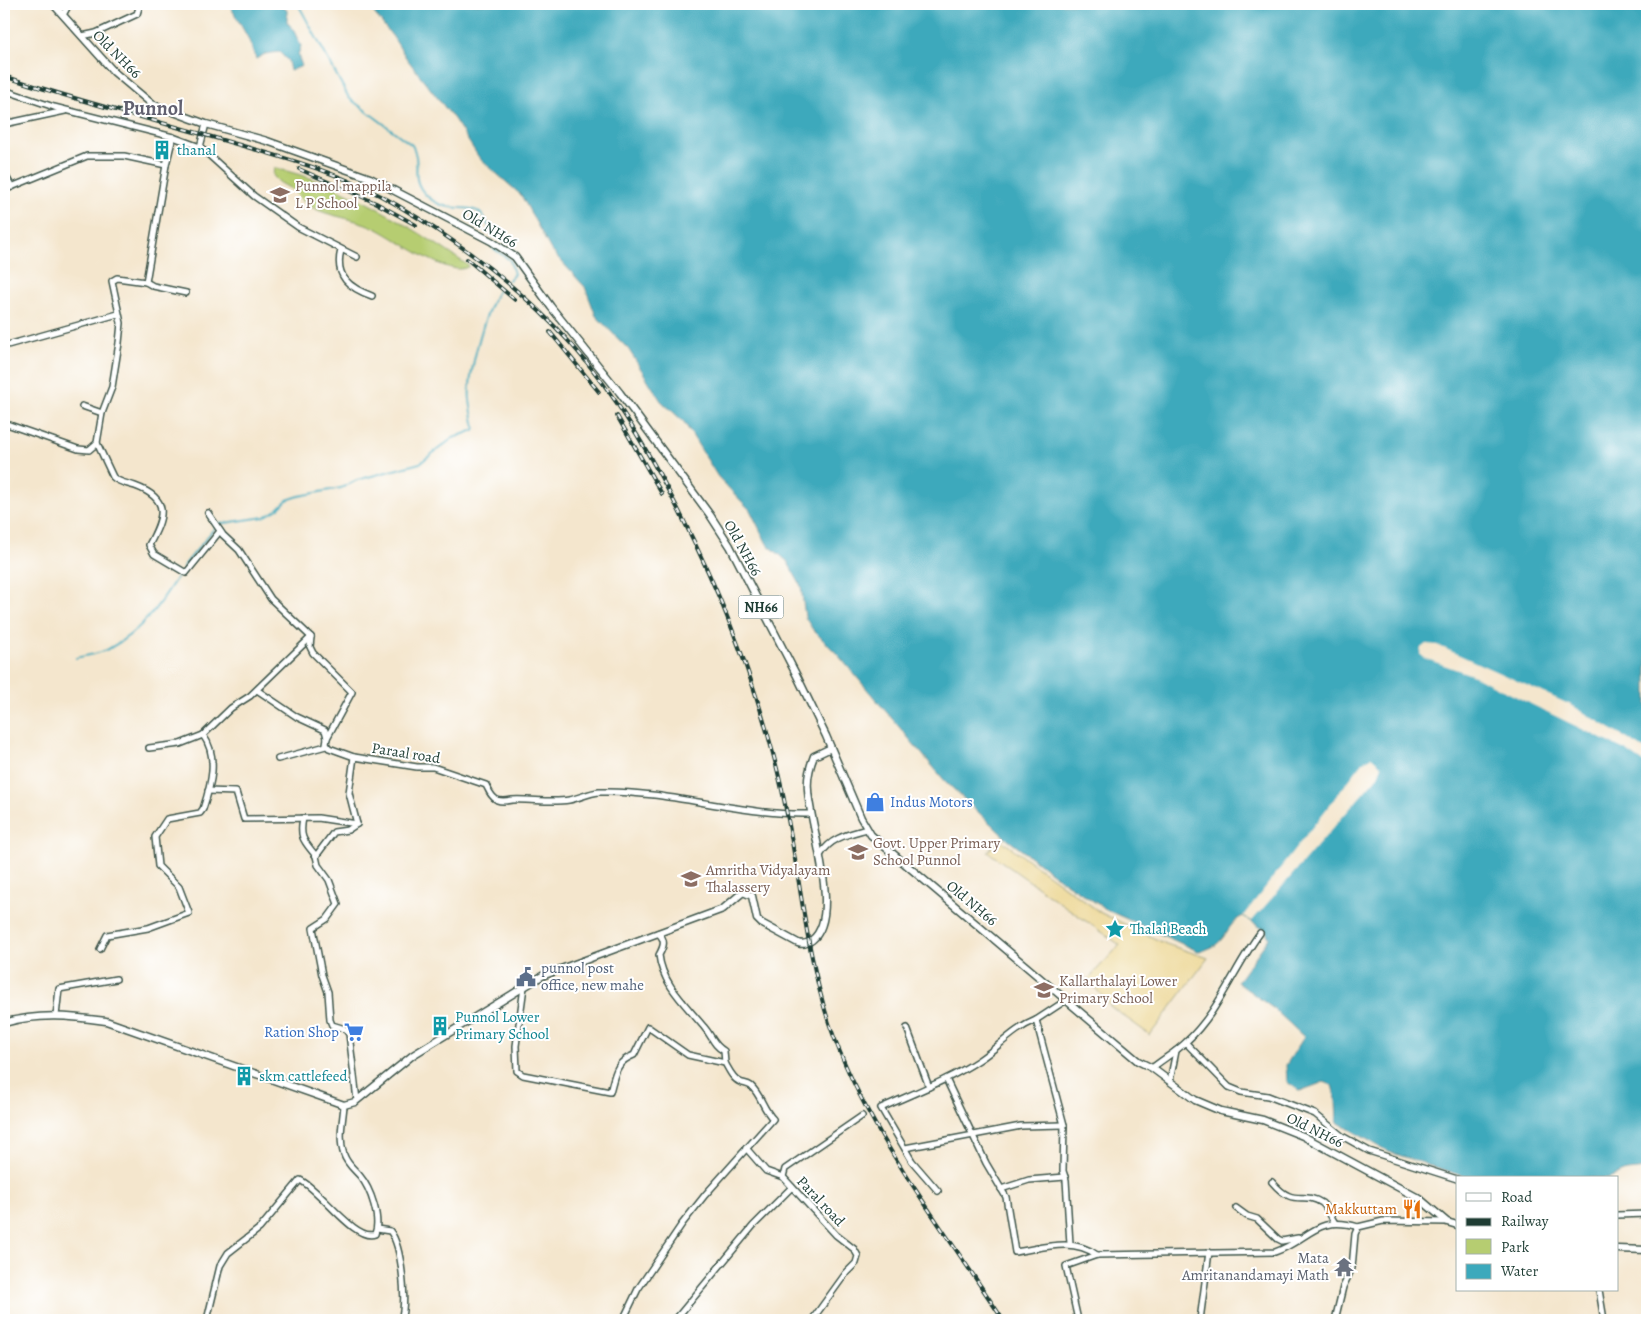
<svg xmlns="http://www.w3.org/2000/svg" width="1651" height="1324" font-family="Alegreya,serif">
	<rect width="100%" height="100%" fill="#fff"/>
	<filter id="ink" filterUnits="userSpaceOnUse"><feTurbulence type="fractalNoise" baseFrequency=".02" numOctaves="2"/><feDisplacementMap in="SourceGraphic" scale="10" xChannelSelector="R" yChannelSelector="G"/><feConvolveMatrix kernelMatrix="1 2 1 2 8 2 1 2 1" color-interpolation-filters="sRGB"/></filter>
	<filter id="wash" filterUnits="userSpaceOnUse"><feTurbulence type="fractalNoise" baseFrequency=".0096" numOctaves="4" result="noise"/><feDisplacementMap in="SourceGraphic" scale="20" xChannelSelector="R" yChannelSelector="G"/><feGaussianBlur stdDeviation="1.12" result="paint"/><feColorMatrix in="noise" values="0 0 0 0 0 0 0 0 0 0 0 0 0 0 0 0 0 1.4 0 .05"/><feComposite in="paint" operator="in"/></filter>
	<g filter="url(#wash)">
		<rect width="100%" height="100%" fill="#f4e6cd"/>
		<path fill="#b6cd71" stroke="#6a8552" d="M274,168c71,15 136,58 195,98 -18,15 -76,-31 -96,-39 -19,-9 -43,-10 -62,-20 -9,-5 -13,-12 -20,-18 -8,-5 -13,-6 -18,-14z"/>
		<path fill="#eeda9e" stroke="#868c69" d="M998,838l103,75 65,31 42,14 -58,77 -39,-28 -23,-28 32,-34 -132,-93z"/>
		<g fill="#3ca9bc" stroke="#2e7378">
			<path d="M229,4h48l10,6v12l6,7 8,17 -3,9 4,11 -12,5 -2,-10 -9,-9 -14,2 -9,5 -8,-21z"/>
			<path d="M367,4h1280v1165l-20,2 -19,7h-138l-81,-26 -52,-30 -1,-22 -4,-15 -8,-3 -24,9 -13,-9 -1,-17 18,-28 -30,-28 -37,-27 32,-44 -3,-7 -23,-15c-21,10 -14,31 -45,35l-91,-41 -47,-31 -53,-40 -62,-58 -107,-126 -25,-25 -8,-13 -4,-31 -14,-25 -20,-17 -17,-34 -32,-33 -34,-55 -23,-21 -32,-51 -33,-34 -11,-29 -34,-37 -30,-55 -41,-36 -26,-40 -47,-60 -14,-22z"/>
		</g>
		<g fill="#f4e6cd">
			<path d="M1426,644l11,1 136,61 74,45v14l-20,-14 -155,-76 -48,-17 -4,-4 1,-6z"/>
			<path d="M1371,757l11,9 -4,10 -126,145 -9,-5 121,-155z"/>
		</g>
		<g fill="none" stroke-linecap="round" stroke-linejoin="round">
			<g stroke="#3ca9bc" stroke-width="2">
				<path d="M298,4l51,94 63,47c11,19 -4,32 14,50 20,20 43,8 54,18 6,5 10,16 14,24"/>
				<path d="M493,248l17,12 4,14 -5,6"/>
				<path d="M183,567l35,-43 46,-7 14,-8 9,-9 12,-4 42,-8 16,-8 63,-17 33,-25 21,-8 1,-3c-2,-9 -4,-18 -5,-27 -3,-24 15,-89 28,-109"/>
				<path d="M76,658c11,-3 25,-4 34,-10 32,-17 50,-44 69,-74"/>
			</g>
		</g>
	</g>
	<g filter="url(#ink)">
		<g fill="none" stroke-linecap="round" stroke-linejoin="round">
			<defs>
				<g id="minor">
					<path d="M63,15l6,-11"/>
					<path d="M82,36l14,-3 41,-19 3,-10"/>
					<path d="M4,90l50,17 119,30"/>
					<path d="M4,115l1,9"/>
					<path d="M4,124l61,-13"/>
					<path d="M200,147l6,-23"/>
					<path d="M4,173l8,14"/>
					<path d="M4,190l83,-34h37l42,9 7,-28 27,10 54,49 44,31 59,30"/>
					<path d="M341,250c-7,27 9,38 31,46"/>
					<path d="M146,282l7,4 33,7"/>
					<path d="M4,346l114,-32"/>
					<path d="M82,406l20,7"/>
					<path d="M4,423l74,26 11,1 8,-7 5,-30 10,-26 7,-44 2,-20 -9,-42 5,-3 29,4 20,-117"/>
					<path d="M97,443l16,34c6,6 14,6 22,9 36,13 29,31 14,59l5,9 32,19 34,-42"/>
					<path d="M208,513l15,22 16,15 32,49 40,38 -1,10 3,6 39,39 -25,46 -1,6 3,4 25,9 63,10h16l53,18c3,6 5,12 11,15 5,2 10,1 15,0 19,-1 39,3 57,0 11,-2 19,-7 30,-8 71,-2 141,24 212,22"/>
					<path d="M257,690l40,27 28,13 2,8"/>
					<path d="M149,748l31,-4 23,-9 28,-27 19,-12 61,-59"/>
					<path d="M354,757l-5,36 8,31 -9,6 -14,2 -18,24 2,9 11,15 9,24 -11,15 -14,9 9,47 6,17 2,28 2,5 13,4 4,5 8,66"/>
					<path d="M278,759l48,-13"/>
					<path d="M208,791l28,1 8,27 74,-1 39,6"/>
					<path d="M303,818c-4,20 1,23 13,38"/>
					<path d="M821,854c10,-17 29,-20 46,-25"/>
					<path d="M658,933c8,7 6,13 1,22 3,29 27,50 45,72 8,9 9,18 20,24l1,12"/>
					<path d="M100,949l7,-14 41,-7 41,-15 -10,-26 -21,-21 -3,-29 12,-18 33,-6 3,-4c8,-24 16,-52 0,-74"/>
					<path d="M524,987l-8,59 1,25 6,4 87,17c5,-17 5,-30 24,-37l14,-28 40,28 37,8c4,7 8,16 15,19 4,2 7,1 11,4 10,9 12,23 22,33l-68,76 -23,29 -44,65 -15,31"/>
					<path d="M56,1016l3,-27 57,-10"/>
					<path d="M1036,1020l32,-21"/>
					<path d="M907,1028l22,59"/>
					<path d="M1186,1043l43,44 12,5 27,4 47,18 27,22 27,15 88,28"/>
					<path d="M1152,1068c11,-9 24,-16 34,-26 33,-30 48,-74 74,-109"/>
					<path d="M946,1079l40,84 20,34 9,55c28,-4 57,-15 82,3"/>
					<path d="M1170,1081l6,-30"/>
					<path d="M746,1148l20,23 17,6"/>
					<path d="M905,1148l116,-22 43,-1"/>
					<path d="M1272,1182c23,27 30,8 50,21 5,4 9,14 13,20"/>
					<path d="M1001,1189l28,-9 36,-3"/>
					<path d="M938,1191l-26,-30 -31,-53c33,-15 68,-28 98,-48 20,-13 34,-31 57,-40l28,105 -1,46 3,9 4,64"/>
					<path d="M1236,1208l11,8 10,3 21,20 4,2 16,-3"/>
					<path d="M1617,1215l30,-1"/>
					<path d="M377,1229l13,2c12,15 17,70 11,89"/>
					<path d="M1599,1290l5,30"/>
					<path d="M207,1320l13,-54 8,-13 32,-25 40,-48c20,9 55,62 75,54 6,-15 -4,-45 -15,-58 -6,-7 -13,-12 -16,-21 -6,-17 -1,-34 0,-50"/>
					<path d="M675,1320l78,-94 39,-39"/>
					<path d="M812,1320l34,-47 10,-10 2,-7 -4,-7 -18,-14 -53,-58 2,-8 77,-53"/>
					<path d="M1078,1320l-12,-54 31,-11 178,-3c33,-11 41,-38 83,-25"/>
					<path d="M1200,1320l9,-68"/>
					<path d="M1335,1320l8,-33 9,-19 3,-34 3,-7 25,-6 64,1"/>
				</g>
				<g id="major">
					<path d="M53,4l61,68 38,32 54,20 61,17 103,37 121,63 24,16 36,50 69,86 90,122 20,31 67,130 29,60 35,82 10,17 267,226 14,7 43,32 26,11 42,9 40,16 117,63 27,23 10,3"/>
					<path d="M4,1023c35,-10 66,-7 102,-2l227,80 11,4 11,-3 58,-47 129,-79 181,-67 20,-17 9,4 5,23 4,4 37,20c5,2 10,0 14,-3 31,-24 -3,-117 -4,-150 -1,-10 2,-24 6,-34l17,-8"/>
					<path d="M1617,1249l30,1"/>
				</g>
			</defs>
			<use href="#minor" stroke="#3f564b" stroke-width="8"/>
			<use href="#major" stroke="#3f564b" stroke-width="9"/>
			<use href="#minor" stroke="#fff" stroke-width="5"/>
			<use href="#major" stroke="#fff" stroke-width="6"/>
			<defs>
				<g id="rail">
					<path d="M4,76c76,26 155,45 232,68 56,16 111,31 161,61 64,38 125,84 175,140 44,49 77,108 107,166 43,85 78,174 100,266 20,82 24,166 50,246 38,111 112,200 174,297"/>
					<path d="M299,169l77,34 40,22"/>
					<path d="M467,259l48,41"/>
					<path d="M550,332l49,60"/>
					<path d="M617,416l45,78"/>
				</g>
			</defs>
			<use href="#rail" stroke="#1f3d34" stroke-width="4"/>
			<use href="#rail" stroke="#fff" stroke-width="2" stroke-dasharray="5.5" stroke-linecap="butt"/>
		</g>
	</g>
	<defs>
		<symbol id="building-bare" viewBox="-9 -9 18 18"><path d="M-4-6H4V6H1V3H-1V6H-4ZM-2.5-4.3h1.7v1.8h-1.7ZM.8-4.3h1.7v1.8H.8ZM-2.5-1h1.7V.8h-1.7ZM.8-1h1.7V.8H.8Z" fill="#0f9aa8" stroke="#fff" stroke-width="2.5" paint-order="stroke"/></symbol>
		<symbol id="school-bare" viewBox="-9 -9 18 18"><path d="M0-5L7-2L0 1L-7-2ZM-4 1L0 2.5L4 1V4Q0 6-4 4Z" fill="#8d6e63" stroke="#fff" stroke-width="2.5" paint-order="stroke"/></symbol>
		<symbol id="shop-bare" viewBox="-9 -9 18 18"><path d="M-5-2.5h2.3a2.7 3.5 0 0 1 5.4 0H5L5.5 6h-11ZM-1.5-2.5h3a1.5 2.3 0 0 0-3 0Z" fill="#3f7fe0" stroke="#fff" stroke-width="2.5" paint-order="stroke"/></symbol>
		<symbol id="sight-bare" viewBox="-9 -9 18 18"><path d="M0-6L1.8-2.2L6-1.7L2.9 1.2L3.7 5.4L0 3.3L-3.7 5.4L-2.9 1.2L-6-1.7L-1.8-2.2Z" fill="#0f9aa8" stroke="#fff" stroke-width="2.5" paint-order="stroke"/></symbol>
		<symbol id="civic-bare" viewBox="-9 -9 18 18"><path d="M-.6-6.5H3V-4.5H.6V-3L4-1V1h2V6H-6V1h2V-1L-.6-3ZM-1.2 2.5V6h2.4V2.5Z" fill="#5c6f8a" stroke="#fff" stroke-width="2.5" paint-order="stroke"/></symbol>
		<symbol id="supermarket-bare" viewBox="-9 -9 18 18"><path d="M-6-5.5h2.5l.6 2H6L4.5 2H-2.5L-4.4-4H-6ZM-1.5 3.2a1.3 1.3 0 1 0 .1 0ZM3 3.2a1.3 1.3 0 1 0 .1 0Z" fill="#3f7fe0" stroke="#fff" stroke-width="2.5" paint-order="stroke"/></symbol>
		<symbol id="restaurant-bare" viewBox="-9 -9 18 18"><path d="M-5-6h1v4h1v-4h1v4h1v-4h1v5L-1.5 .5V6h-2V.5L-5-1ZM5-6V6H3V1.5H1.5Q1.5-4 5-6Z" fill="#e8710a" stroke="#fff" stroke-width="2.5" paint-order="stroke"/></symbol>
		<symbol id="temple-bare" viewBox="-9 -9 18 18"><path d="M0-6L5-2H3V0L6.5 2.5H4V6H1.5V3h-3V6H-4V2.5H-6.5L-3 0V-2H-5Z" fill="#6b7280" stroke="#fff" stroke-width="2.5" paint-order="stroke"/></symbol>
	</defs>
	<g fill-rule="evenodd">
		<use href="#building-bare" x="148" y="136" width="28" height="28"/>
		<use href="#school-bare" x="266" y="181" width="28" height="28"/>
		<use href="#shop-bare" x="861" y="788" width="28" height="28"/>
		<use href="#school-bare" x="844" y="838" width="28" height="28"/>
		<use href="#school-bare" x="677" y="865" width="28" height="28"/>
		<use href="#sight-bare" x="1101" y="915" width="28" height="28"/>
		<use href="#civic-bare" x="512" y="963" width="28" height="28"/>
		<use href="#school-bare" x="1030" y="976" width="28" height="28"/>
		<use href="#building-bare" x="426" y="1012" width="28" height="28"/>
		<use href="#supermarket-bare" x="340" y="1018" width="28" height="28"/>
		<use href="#building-bare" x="230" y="1062" width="28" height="28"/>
		<use href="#restaurant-bare" x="1398" y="1195" width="28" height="28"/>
		<use href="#temple-bare" x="1330" y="1253" width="28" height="28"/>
	</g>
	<g text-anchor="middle" stroke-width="4" stroke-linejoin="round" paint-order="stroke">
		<rect fill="#fff" stroke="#627771" stroke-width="1" x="738.5" y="595.5" width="45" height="23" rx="4"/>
		<g font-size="14" font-weight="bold" fill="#1f3d34">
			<text x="761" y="612">NH66</text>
		</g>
		<g font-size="15" fill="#1f3d34" stroke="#fff">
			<text transform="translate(117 54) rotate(45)" y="5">Old NH66</text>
			<text transform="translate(490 228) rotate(31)" y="5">Old NH66</text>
			<text transform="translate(743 548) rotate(61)" y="5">Old NH66</text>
			<text transform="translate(406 753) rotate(9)" y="5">Paraal road</text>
			<text transform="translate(972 903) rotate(40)" y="5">Old NH66</text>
			<text transform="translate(1315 1130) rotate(26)" y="5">Old NH66</text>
			<text transform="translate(821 1201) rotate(47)" y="5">Paral road</text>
		</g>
		<g font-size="15" fill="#0d838f" stroke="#fff" text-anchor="start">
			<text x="177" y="155">thanal</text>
			<text x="1130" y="934">Thalai Beach</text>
			<text x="455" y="1022">Punnol Lower<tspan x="455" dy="17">Primary School</tspan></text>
			<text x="259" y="1081">skm cattlefeed</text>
		</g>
		<g font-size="15" fill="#785e54" stroke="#fff" text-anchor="start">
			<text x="295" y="191">Punnol mappila<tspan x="295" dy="17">L P School</tspan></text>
			<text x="873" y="848">Govt. Upper Primary<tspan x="873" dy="17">School Punnol</tspan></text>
			<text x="706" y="875">Amritha Vidyalayam<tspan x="706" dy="17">Thalassery</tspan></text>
			<text x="1059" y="986">Kallarthalayi Lower<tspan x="1059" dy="17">Primary School</tspan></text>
		</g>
		<g font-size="15" fill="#366cbe" stroke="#fff" text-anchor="start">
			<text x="890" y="807">Indus Motors</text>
			<text x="339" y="1037" text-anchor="end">Ration Shop</text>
		</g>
		<g font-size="15" fill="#4e5e75" stroke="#fff" text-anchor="start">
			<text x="541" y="973">punnol post<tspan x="541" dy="17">office, new mahe</tspan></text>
		</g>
		<g font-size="15" fill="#c56008" stroke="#fff" text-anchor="end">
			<text x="1397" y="1214">Makkuttam</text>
		</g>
		<g font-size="15" fill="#5b616d" stroke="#fff" text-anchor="end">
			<text x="1329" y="1263">Mata<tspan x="1329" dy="17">Amritanandamayi Math</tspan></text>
		</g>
		<g font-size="20" font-weight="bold" fill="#616070" stroke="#fff">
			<text x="153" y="115">Punnol</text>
		</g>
	</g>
	<rect width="1651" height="1324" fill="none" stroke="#fff" stroke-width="20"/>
	<rect x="1456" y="1176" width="162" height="115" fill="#ffffff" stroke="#a5b1ae"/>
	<rect x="1466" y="1193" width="25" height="8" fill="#ffffff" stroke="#a5b1ae"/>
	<text x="1501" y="1202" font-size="15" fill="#1f3d34">Road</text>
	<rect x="1466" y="1218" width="25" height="8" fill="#1f3d34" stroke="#a5b1ae"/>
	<text x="1501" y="1226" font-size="15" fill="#1f3d34">Railway</text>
	<rect x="1466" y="1239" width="25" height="15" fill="#b6cd71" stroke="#a5b1ae"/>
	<text x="1501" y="1252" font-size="15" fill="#1f3d34">Park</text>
	<rect x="1466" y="1264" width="25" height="15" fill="#3ca9bc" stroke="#a5b1ae"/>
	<text x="1501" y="1276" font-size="15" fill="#1f3d34">Water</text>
</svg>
